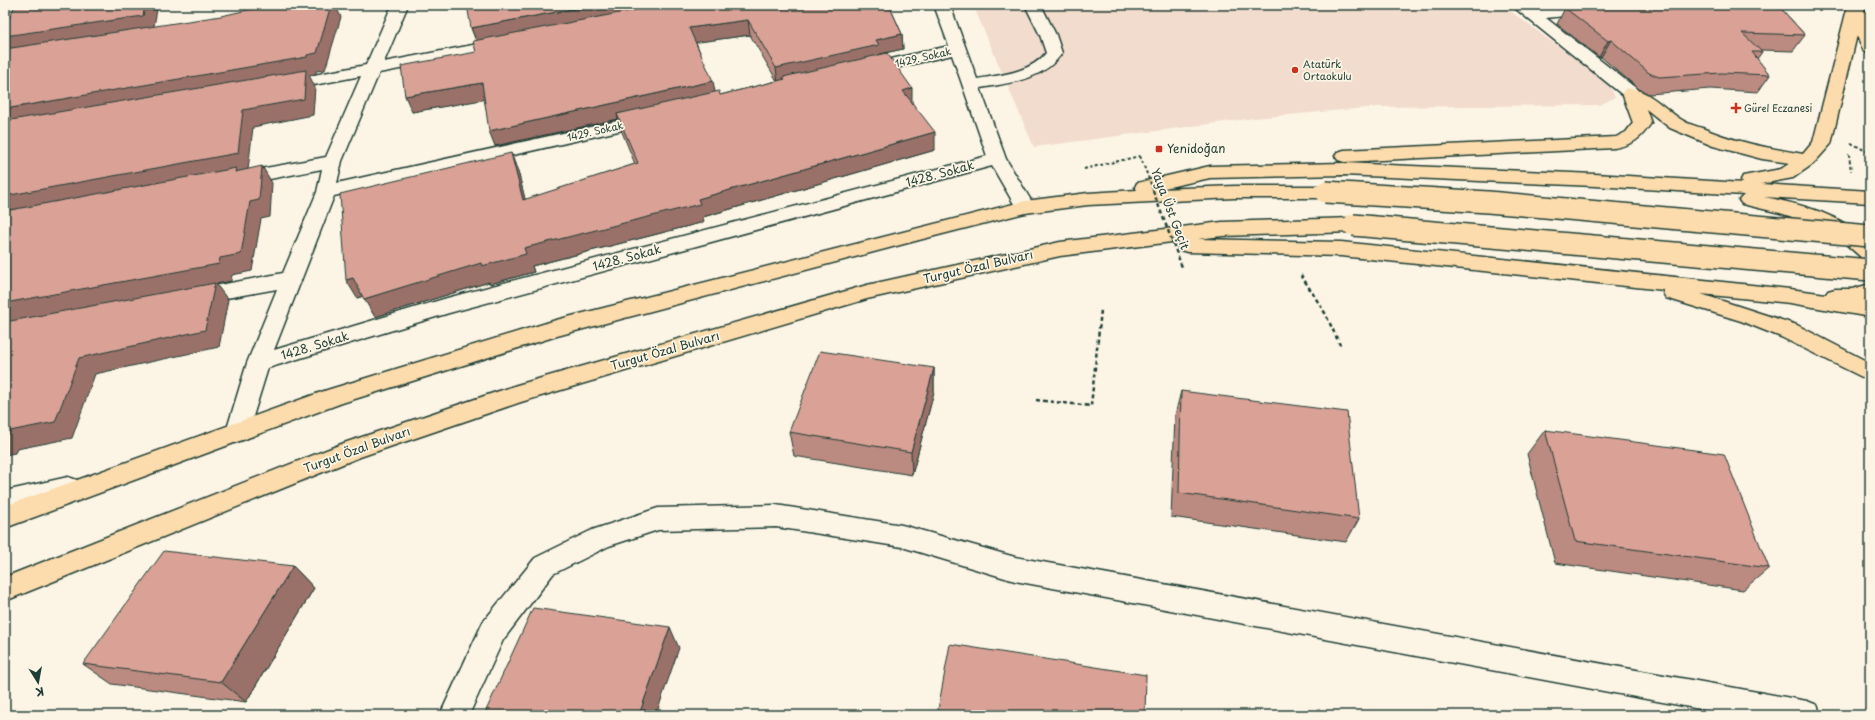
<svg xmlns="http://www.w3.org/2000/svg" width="1875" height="720" font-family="'Playpen Sans',sans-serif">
	<rect width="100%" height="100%" fill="#fcf5e5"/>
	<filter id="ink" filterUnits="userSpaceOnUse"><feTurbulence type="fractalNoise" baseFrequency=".025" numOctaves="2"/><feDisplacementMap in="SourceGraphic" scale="8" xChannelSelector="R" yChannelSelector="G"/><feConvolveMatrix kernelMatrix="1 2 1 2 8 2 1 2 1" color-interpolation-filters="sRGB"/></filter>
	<g filter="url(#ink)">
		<path fill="#f2dccd" d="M973,5h529l106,78 7,14 -15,8 -223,2 -122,11 -221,29z"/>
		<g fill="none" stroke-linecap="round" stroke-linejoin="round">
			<defs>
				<g id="street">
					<path d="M21,5h40l-3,3 -5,2 -48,7v-10z"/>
					<path d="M392,5h16l-24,57 120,-23 6,2 2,3 -2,3 -6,2 -125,24 -37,88 -5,22 312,-69 6,1 3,4 -3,4 -6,1 -315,72 -60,154 173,-52 540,-142 -35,-101 -86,20 -6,-1 -2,-4 2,-4 89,-20 -15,-41h16l27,74c23,-4 53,-6 69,-26l-6,-18 -15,-30h16l15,30 6,18c-18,27 -52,30 -82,35l26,71 29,48 -3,4 -7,2 -7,-2 -26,-45 -543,147 -181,55 -22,71 -8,2 -8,-2 -4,-7 21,-69 30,-74 -84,15 -7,-2 -3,-5 3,-5 7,-2 90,-17 34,-81 5,-23 -84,16 -7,-2 -2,-4 2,-4 7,-2 88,-16 35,-81 -79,15 -6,-1 -2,-4 2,-4 6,-1 84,-16z"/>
					<path d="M1511,5h18l6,5 45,-5h50l-3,3 -5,2 -76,8 91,71 3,4 -3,4 -6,1 -6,-1z"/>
					<path d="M776,505l126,20 113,32 792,144 10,4 4,10h-89l-717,-134 -113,-34 -126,-20 -118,3 -49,16 -56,28 -50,66 -34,75h-29l43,-93 52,-64 57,-28 66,-22z"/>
				</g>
				<path id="secondary" d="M68,477l9,3 3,7 -3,7 -72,17v-20z"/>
				<g id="primary">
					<path d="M1848,5h14c9,15 8,32 8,49l-6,-2 -7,-17 -26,109 -18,20 -20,14 -32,6 109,7v12l-106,-6c37,7 78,18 106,45v19l-7,-2 -25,-22 -30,-15 -28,-9 -38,-9 -3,-4 5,-5 -149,-9 -252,-11 -133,3 -50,11 74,-3h91l7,2 2,4 -2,4 -7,2h-91l-146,7 -63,8 -106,27 -362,96 -215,67 -337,125v-22l322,-116 229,-70 469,-119 63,-8 49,-3 -2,-3 2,-4 73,-17 133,-3 252,11 148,9 -2,-3 2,-4 38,-7 9,-6 -28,-4 -49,-13 -43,-18 -24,-19 5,14c-10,16 -19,22 -37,25l-270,14 -6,-2 -3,-4 3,-4 6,-2 272,-13 10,-5 7,-9 -11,-30 3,-4c19,-4 42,22 57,31 6,4 14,6 20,8 33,14 66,20 101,26l10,-12z"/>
					<path d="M1353,218l7,2 3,5 -3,5 -7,2 -131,4 -24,3 143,3 449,47 36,5 2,-3 7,-2h17l18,-5v14l-7,2 7,1v16l-80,-14 -89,-9 96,31 73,38v18l-89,-44 -40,-16 -75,-23 -3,-5 1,-3 -323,-34 -154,-4 -7,-2 -3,-5 3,-4 -120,15 -193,43 -346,103 -161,55 -355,144v-24l339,-134 173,-58 350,-100 193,-43 162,-20z"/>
				</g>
			</defs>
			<use href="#street" stroke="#1f3d34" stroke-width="3"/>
			<use href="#secondary" stroke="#1f3d34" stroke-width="3"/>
			<use href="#primary" stroke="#1f3d34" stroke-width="3"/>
			<g stroke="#1f3d34" stroke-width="2" stroke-dasharray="3 2.5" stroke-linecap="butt">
				<path d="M1851,143l19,10"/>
				<path d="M1849,154l2,17"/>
				<path d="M1084,169l56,-13"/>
			</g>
			<g stroke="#1f3d34" stroke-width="2.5" stroke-dasharray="4 3" stroke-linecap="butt">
				<path d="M1301,275l24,38 15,32"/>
				<path d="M1036,400l55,6 10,-96"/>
			</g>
			<use href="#street" fill="#fcf5e5" fill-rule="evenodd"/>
			<use href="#secondary" fill="#fcf5e5" fill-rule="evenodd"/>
			<use href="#primary" fill="#fcdcac" fill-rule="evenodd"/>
			<defs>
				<path id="primary-bridge-far1" d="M1325,192h3"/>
				<g id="primary-bridge">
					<path d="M1325,192l163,10 382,34"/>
					<path d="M1353,225l517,45"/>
				</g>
			</defs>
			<use href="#primary-bridge-far1" stroke="#1f3d34" stroke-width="20" stroke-linecap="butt"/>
			<use href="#primary-bridge" stroke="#1f3d34" stroke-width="24" stroke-linecap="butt"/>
			<path stroke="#1f3d34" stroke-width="2" stroke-dasharray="3 2.5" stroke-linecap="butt" d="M1140,156l14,36"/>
			<path stroke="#1f3d34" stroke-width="2.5" stroke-dasharray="4 3" stroke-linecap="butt" d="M1153,191l29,76"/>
			<use href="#primary-bridge-far1" stroke="#fcdcac" stroke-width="17"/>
			<use href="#primary-bridge" stroke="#fcdcac" stroke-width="21"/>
		</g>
		<g fill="#bb8a81" stroke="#1f3d34" fill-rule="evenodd">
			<path d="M889,5l13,29 1,15 -23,5v1l32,47 23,48 -232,67 1,5 -172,44 2,6 -44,12 -1,-2 -114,35 -12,-21 -6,2 161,-127 7,29 110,-36 -13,-32 -4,-13 -123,27 -11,-47 -72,13 64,-60v-11l-5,-13zM750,35l27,46 -57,14 -5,-3 -19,-50z"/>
			<path d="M1555,5h11l-10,1z"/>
			<path d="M1575,5h203l27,30 -12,16 -32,-1 1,2 -5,7 13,16 -12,17 -48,-3 -61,5 -10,-5 -38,-32h-2l-42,-33 8,-16 9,-2z"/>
			<path d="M934,368v24l-22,83 -118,-19 -5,-24z"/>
			<path d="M1181,391l178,128 -13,23 -175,-25 4,-102z"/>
			<path d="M1545,430l224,138 -26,22 -188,-27 -28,-109z"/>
			<path d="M293,566l21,22 -68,114 -134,-18 -29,-20z"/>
		</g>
		<g fill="#997169" stroke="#1f3d34">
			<path d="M145,5h13l-5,26 -140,21 -8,-10v-6z"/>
			<path d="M251,5h38v2l-33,7z"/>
			<path d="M331,5h4l6,12 -16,53 -9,1v3l-7,1 6,12 -2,28 -60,12 -5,43 -243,46v-107l302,-54z"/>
			<path d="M594,5h80l-197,38 -6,-15z"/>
			<path d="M748,20l2,15 -58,8 -3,-15z"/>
			<path d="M902,34l1,15 -23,5v6l-95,19 -2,-2 1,4 -6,2 -2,-15 100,-28z"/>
			<path d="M1611,40l-10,17h-2l9,-16z"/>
			<path d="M713,81l3,16 -99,17 1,5 -123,27 -6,-15z"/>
			<path d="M482,83l6,16 -76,13 -7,-16z"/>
			<path d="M912,88v18l-9,-15z"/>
			<path d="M935,132v18l-232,67 1,5 -172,44 2,6 -44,12 -1,-2 -114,35 -11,-18 160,-51z"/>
			<path d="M511,153l7,18 12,47 -7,-18z"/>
			<path d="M262,166l10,17 -2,34 -9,2 -9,52 -20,4 -1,6 -15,3 12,16 -9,47 -124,27 -23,64 -55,11 -2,4 -10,2v-152l215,-45 30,-56z"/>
			<path d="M353,278l11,18 -7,2 -11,-18z"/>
			<path d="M934,368v24l-22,83 -1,-23z"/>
			<path d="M293,566l21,22 -68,114 -25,-20z"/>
			<path d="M670,627l9,21 -23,67h-17z"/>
		</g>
		<g fill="#daa196" stroke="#1f3d34">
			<path d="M15,5h130l-2,11 -138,20v-8z"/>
			<path d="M270,5h9v2l15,-2h37l-14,48 -10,2v2l-302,52v-60l216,-33z"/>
			<path d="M467,5h127l-123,23z"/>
			<path d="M661,5h228l13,29 -26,6 3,5 -103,23 -28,-48 -59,8 24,53 -224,50 -7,-48 -77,13 -4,-30 75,-14 -3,-11z"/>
			<path d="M1582,5h196l27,30 -63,-2 20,19h-10l18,23 -49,-2 -62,4 -10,-4 -38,-33 -3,1 -43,-33z"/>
			<path d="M887,53l25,35 -9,3 32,41 -237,67 2,5 -176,44 2,6 -44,12 -1,-3 -117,36 -11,-21 -7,2 -6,-86 171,-41 12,47 115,-37 -21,-49 102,-23 1,4 65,-16 -2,-2z"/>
			<path d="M306,70l-2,29 -61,11 -5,43 -233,43v-75z"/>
			<path d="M262,166l-3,34 -9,2 -9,52 -21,4 -1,6 -214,39v-92l231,-43 -1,4z"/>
			<path d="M215,283l-10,47 -126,28 -24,64 -50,10v-110z"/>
			<path d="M820,351l114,17 -23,84 -122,-20z"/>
			<path d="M1181,391l166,21 12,107 -180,-26z"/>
			<path d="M1545,430l179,24 45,114 -194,-27z"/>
			<path d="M164,551l129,15 -72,116 -138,-18z"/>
			<path d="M533,608l137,19 -31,88h-155z"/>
			<path d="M950,644l196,31 -1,40h-208z"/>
		</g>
	</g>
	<g fill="#c8321e" stroke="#fcf5e5" stroke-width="1.5">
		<circle cx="1295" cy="70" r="4"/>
		<path d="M1734 102h4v4h4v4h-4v4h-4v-4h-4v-4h4z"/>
		<rect x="1155" y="145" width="8" height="8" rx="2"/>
	</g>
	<g text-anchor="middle" stroke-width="3.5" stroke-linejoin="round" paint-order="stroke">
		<g font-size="10" fill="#1f3d34" stroke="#fcf5e5">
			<text transform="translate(923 57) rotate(-13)" y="4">1429. Sokak</text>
			<text transform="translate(595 131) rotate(-13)" y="4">1429. Sokak</text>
		</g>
		<g font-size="10" fill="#1f3d34" stroke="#fcf5e5" text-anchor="start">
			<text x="1303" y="68">Atatürk<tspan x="1303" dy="12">Ortaokulu</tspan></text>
			<text x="1744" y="112">Gürel Eczanesi</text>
		</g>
		<g font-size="12" fill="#1f3d34" stroke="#fcf5e5" text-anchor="start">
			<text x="1167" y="153">Yenidoğan</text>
		</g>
		<g font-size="12" fill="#1f3d34" stroke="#fcf5e5">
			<text transform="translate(940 174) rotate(-15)" y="4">1428. Sokak</text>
			<text transform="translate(1170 209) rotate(69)" y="4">Yaya Üst Geçit</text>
			<text transform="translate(627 258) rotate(-15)" y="4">1428. Sokak</text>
			<text transform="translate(978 267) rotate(-13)" y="4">Turgut Özal Bulvarı</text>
			<text transform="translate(315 346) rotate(-17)" y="4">1428. Sokak</text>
			<text transform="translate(665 351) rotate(-16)" y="4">Turgut Özal Bulvarı</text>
			<text transform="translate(357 450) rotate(-20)" y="4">Turgut Özal Bulvarı</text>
		</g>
	</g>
	<rect width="1875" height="720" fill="none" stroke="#fcf5e5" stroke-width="20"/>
	<rect x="10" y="10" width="1855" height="700" fill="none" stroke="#1f3d34" stroke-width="1.5" filter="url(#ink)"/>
	<g transform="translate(38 682) rotate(169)" stroke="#fcf5e5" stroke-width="3" paint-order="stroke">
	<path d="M0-3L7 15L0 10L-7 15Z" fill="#1f3d34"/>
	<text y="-6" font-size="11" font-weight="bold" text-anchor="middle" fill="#1f3d34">K</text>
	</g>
</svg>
